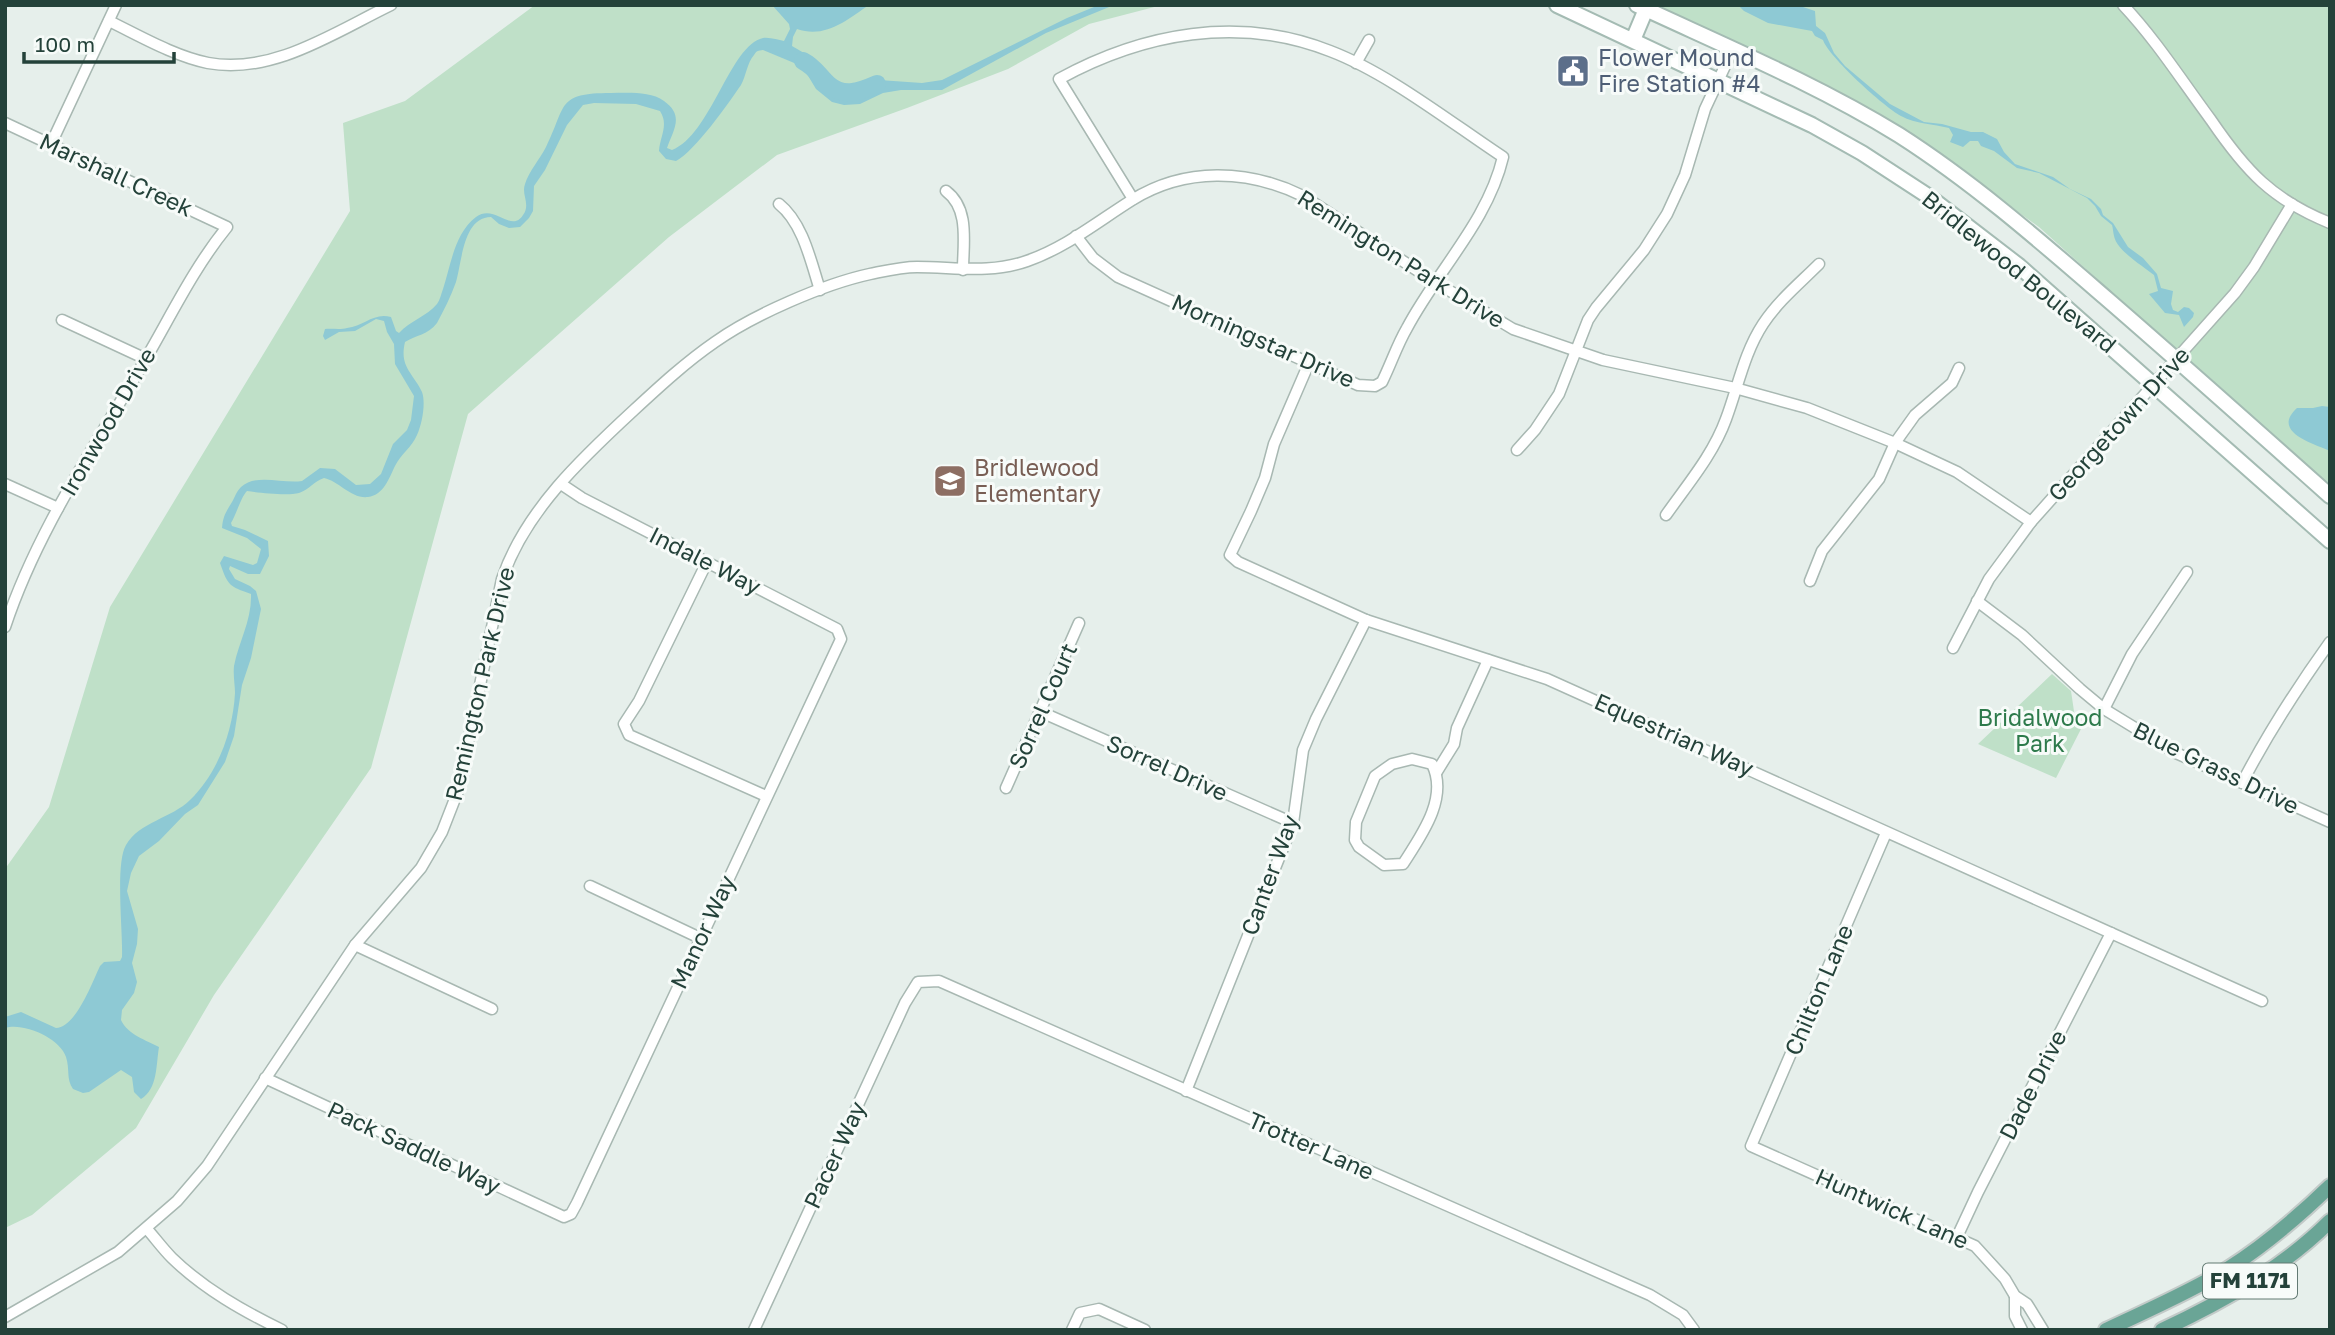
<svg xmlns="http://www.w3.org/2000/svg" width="2335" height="1335" font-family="'Golos Text',sans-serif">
	<rect width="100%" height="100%" fill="#e6efeb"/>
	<g fill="#bfe0c8">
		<path d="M535,5h627l-73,19 -81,45 -101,39 -130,47 -108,82 -201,177 -97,354 -157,227 -78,133 -104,87 -27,13v-359l44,-62 61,-200 240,-396 -7,-88 62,-22z"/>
		<path d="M1653,5h677v483l-291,-261 -122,-88z"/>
		<path d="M2052,674l19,17 4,27 6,11 -25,49 -78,-34z"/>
	</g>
	<g fill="#8ec9d4">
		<path d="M772,5h97c-22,15 -44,34 -72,24l-4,8 -1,9 24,14 9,25 14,8h13l27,-13 43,3 20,-3 125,-62 32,-13h15l-68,28 -104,57h-41l-18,3 -23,11 -16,1 -12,-3 -16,-13 -12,-20 -5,-4 -36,-15c-5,1 -6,0 -9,5 -7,8 -8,21 -13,30 -13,19 -46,66 -65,76l-10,-2 -7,-8c1,-15 10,-26 1,-40l-24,-7 -42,-1 -11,2 -16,20 -22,45 -11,16 -1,25 -4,7 -9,9 -11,1 -10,-4 -8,-7c-28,0 -29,45 -35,65 -5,14 -12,28 -19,41 -9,12 -21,12 -32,19 -6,25 8,31 17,50 4,11 0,32 -5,43 -5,12 -16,19 -22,31 -6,12 -11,29 -27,31 -17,2 -29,-16 -44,-19 -10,3 -15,12 -25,15 -11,3 -39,0 -52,-2 -6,6 -11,24 -16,32l1,3 13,4 23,11 1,15 -9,18h-12l-18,-8 -1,3 6,10 15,7 6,5 5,18 -10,49 -9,27 -8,51 -9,26 -27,43 -13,9 -26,27 -20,15 -8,17 -4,18 11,38 -1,15 -5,19 5,19 -3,11 -12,17 -1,10c7,15 25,20 38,27 -3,17 -1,42 -18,52l-7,-7 -2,-15 -11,-7 -32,22 -6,1 -10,-4c-7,-10 -3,-20 -7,-32 -6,-19 -43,-35 -61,-29v-11l16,-5 35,16c20,-1 36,-45 44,-62l4,-4 16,-1 2,-4c1,-25 -7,-94 4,-112 13,-23 46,-27 64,-45 28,-27 43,-69 45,-107 0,-8 -2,-18 -1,-27 5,-25 18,-46 17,-72 -22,-8 -23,-8 -31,-31l4,-7 29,9 4,-2 4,-14 -14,-11 -25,-10c1,-12 4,-16 10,-26 3,-5 4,-10 9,-15 15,-14 42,-3 61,-6l18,-13 15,1 21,16 14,-1 11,-10 12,-30 14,-14 4,-10 3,-24 -19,-32 -1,-20 -7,-12 -3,-11 -8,-2 -21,12 -16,1 -14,8 -2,-4 2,-7c6,-1 15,1 22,-1 17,-2 27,-16 44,-11l5,14 3,2c11,-12 28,-17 38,-29 3,-4 4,-10 6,-15 8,-24 11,-55 33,-72 19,-14 35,17 47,-2 8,-11 -2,-20 2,-31 4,-13 15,-25 21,-37 21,-42 10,-54 65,-54 17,0 39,-2 53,8 21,15 9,29 3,47l5,2c39,-15 58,-105 91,-112 7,-1 15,2 21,3l6,-12 -1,-5z"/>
		<path d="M1738,5h68l-3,2 12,4 1,15 9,7 9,20 11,13 45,38 34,18 18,2 29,8h12l14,7 7,13 11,12 38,13 17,12 21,10 10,10 2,6 10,8 15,24 15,11 14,16 4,14 12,3 -2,13 2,6 5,2 6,-5 5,1 5,5 -1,4 -9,10 -5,-12 -14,-2 -16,-19 9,-3 -4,-16c-11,-9 -37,-24 -40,-39 -1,-4 -1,-8 -2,-11l-11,-9 -6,-10 -8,-8 -48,-25 -22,-5 -23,-17 -13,-5 -3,-5h-8l-7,6 -13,-5 3,-7 -4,-7c-16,-4 -33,-4 -48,-12 -17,-9 -73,-60 -78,-76l-8,-4 -3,-5 -44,-8 -24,-12z"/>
		<path d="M2322,406l8,1v44c-18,-8 -59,-19 -33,-43h16z"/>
	</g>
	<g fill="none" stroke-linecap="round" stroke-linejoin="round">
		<path stroke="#8ec9d4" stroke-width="18" d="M803,61c12,6 16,15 26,24 15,13 32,6 48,-1"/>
		<defs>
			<g id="minor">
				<path d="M2123,5c33,35 59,76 88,115 15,22 31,44 51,62 20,18 43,31 68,41"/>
				<path d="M109,21c31,15 65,35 99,42 65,12 127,-31 183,-58"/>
				<path d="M1356,63l13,-23"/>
				<path d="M5,123l222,104c-35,43 -58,93 -86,140 -49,84 -105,166 -136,260"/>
				<path d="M51,144l65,-139"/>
				<path d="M946,191c24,18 17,52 17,79"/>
				<path d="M779,204c24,19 32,58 41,86"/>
				<path d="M1076,236l17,22 25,19 240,108 17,1 7,-4c9,-18 15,-37 25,-54 30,-57 81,-107 96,-171 -53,-35 -115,-84 -173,-106 -91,-36 -187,-18 -271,28l74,120"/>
				<path d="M62,320l84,39"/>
				<path d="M1309,363l-35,81 -9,34 -14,33 -21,44 8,7 128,58 181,59 715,322"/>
				<path d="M1517,450l18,-20 24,-36 29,-74 8,-12 48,-58 23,-36 18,-39 20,-66 28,-60"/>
				<path d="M5,484l53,24"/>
				<path d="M1666,515c21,-30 47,-60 60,-96 12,-32 18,-66 37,-95 15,-23 37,-41 56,-60"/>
				<path d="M707,562l-68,139 -15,23 5,11 137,61"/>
				<path d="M1810,581l12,-30 57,-72 16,-36 20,-28 37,-32 7,-15"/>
				<path d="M1977,601l45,34 58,54 24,20 72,44 154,69"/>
				<path d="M1953,648l36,-69 42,-57 204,-229 19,-26 38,-63"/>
				<path d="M2104,709l28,-55 55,-82"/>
				<path d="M1041,712l252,111"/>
				<path d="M1412,759l20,5c17,34 -11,72 -29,100l-19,1 -25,-18 -4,-7 1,-18 19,-46 17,-12z"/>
				<path d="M1436,773l18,-29 3,-16 31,-68"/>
				<path d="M2242,783c26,-50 55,-95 88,-141"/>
				<path d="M1006,788l73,-165"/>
				<path d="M1886,833l-135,313 224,100 30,33 10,17 12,8 16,26"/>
				<path d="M590,886l110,52"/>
				<path d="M355,945l137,64"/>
				<path d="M265,1078l299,139 7,-3 6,-11 264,-564 -4,-10 -255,-131 -21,-14"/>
				<path d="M1186,1091l107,-268 10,-73 13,-31 50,-99"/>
				<path d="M147,1229c8,9 16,20 25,29 32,31 71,53 110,72"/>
				<path d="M1957,1237l21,-45 133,-259"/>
				<path d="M2015,1296v20l7,14"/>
				<path d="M5,1317l113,-65 59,-51 30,-35 148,-221 66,-77 21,-36 16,-41 44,-212c23,-68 80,-121 132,-169 26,-24 52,-48 81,-68 38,-27 109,-58 155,-68 15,-3 31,-7 47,-7 38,0 73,7 110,-6 38,-13 70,-39 105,-61 53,-33 116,-31 171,-4l132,86 78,47 90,31 132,28 72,20 88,35 62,29 74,50"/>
				<path d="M754,1330l151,-327 13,-21 21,-1 711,314 33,20 11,15"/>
				<path d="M1072,1330l8,-17 19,-4 46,21"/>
			</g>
			<g id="secondary">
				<path d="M1557,5l255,120 50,28 66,43 91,70 311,275"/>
				<path d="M1637,5c88,41 179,79 262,130 75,48 141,106 208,164 75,65 149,131 223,197"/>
				<path d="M1633,40l13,-31"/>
			</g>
			<g id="primary">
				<path d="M2106,1330c40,-19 82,-37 120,-60 38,-24 72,-53 104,-84"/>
				<path d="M2162,1330c60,-28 121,-62 168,-109"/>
			</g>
		</defs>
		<use href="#minor" stroke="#a8b8b2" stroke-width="13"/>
		<use href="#secondary" stroke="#a4bbb3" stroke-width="18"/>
		<use href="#primary" stroke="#c2cac8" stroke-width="18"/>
		<use href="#minor" stroke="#fff" stroke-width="10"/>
		<use href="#secondary" stroke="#fff" stroke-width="14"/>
		<use href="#primary" stroke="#6aa596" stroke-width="14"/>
	</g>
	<defs>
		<symbol id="civic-square" viewBox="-11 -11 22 22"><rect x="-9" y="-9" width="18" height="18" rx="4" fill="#5c6f8a" stroke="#f7fbf9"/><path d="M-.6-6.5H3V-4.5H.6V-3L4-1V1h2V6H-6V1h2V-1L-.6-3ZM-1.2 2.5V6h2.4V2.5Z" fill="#fff"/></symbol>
		<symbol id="school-square" viewBox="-11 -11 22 22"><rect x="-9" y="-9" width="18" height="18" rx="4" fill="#8d6e63" stroke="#f7fbf9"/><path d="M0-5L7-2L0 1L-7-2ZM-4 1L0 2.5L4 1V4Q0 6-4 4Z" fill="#fff"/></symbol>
	</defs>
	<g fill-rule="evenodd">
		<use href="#civic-square" x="1554" y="52" width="38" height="38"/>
		<use href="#school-square" x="931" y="462" width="38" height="38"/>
	</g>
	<g text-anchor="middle" stroke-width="6" stroke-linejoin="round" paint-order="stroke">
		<rect fill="#f7fbf9" stroke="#637a73" stroke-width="2" x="2203" y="1263.5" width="94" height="35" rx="5"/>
		<g font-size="21" font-weight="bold" fill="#24423a">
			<text x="2250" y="1288">FM 1171</text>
		</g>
		<g font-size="23" fill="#4e5e75" stroke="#f7fbf9" text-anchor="start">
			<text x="1598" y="66">Flower Mound<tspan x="1598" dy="26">Fire Station #4</tspan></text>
		</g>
		<g font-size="23" fill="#24423a" stroke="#f7fbf9">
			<text transform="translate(116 175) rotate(25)" y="8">Marshall Creek</text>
			<text transform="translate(1401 259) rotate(32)" y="8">Remington Park Drive</text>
			<text transform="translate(2019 272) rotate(39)" y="8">Bridlewood Boulevard</text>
			<text transform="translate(1263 341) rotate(24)" y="8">Morningstar Drive</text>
			<text transform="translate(108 422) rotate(-60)" y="8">Ironwood Drive</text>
			<text transform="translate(2119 424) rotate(-48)" y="8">Georgetown Drive</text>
			<text transform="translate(705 561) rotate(27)" y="8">Indale Way</text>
			<text transform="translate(480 684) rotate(-77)" y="8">Remington Park Drive</text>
			<text transform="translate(1043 706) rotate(-66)" y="8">Sorrel Court</text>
			<text transform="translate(1674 735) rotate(24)" y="8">Equestrian Way</text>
			<text transform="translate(1167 768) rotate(24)" y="8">Sorrel Drive</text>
			<text transform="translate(2216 768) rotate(26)" y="8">Blue Grass Drive</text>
			<text transform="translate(1270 875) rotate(-70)" y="8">Canter Way</text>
			<text transform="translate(703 932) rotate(-65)" y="8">Manor Way</text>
			<text transform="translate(1819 990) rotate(-67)" y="8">Chilton Lane</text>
			<text transform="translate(2033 1085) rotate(-63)" y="8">Dade Drive</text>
			<text transform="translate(1311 1146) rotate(24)" y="8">Trotter Lane</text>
			<text transform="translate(414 1148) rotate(25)" y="8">Pack Saddle Way</text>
			<text transform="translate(835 1155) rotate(-65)" y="8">Pacer Way</text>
			<text transform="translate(1892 1209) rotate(24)" y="8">Huntwick Lane</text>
		</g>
		<g font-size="23" fill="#785e54" stroke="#f7fbf9" text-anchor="start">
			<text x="974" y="476">Bridlewood<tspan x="974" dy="26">Elementary</tspan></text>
		</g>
		<g font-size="23" fill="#2d7a4b" stroke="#f7fbf9">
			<text x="2040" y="726">Bridalwood<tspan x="2040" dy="26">Park</tspan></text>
		</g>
	</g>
	<rect width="2335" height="1335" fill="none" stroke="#24423a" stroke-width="14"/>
	<path d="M24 52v10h150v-10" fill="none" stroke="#24423a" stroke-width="3.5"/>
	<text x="35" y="52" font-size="21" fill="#24423a" stroke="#f7fbf9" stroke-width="5" paint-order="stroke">100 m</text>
</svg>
